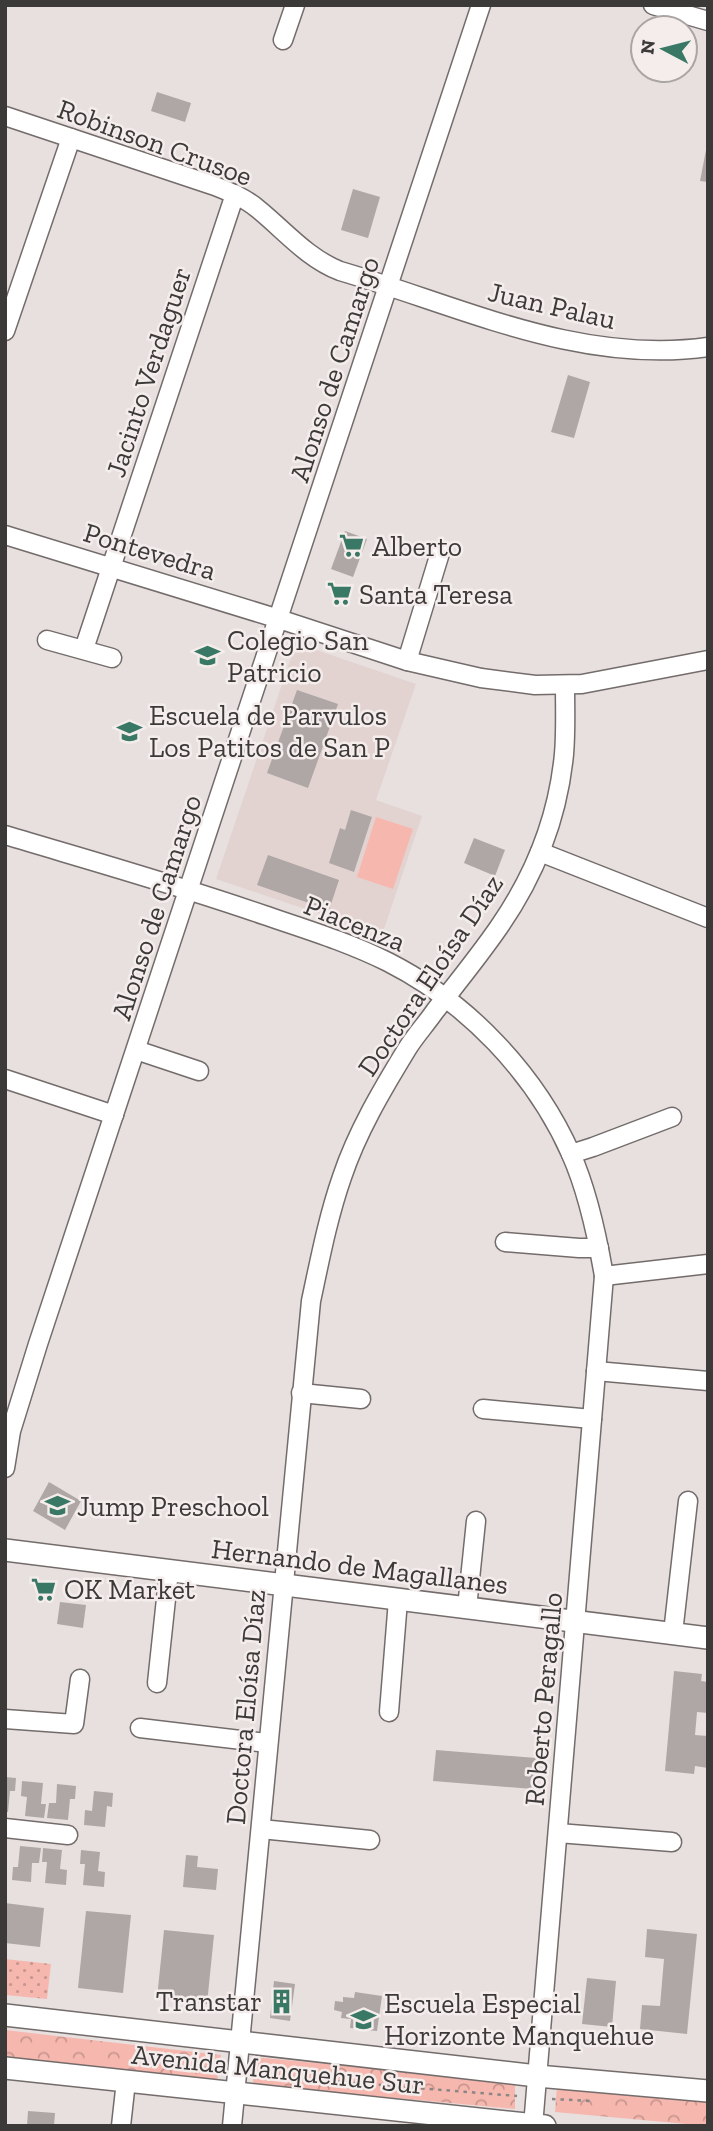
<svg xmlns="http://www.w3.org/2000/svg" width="713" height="2131" font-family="'Zilla Slab',serif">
	<defs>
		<pattern id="grass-dots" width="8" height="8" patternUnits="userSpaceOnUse" patternTransform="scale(1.75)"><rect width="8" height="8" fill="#f6b7ae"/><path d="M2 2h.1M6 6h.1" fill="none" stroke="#c8968f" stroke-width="1.8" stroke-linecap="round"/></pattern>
		<pattern id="park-crowns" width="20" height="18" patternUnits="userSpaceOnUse" patternTransform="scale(1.75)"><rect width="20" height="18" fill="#f6b7ae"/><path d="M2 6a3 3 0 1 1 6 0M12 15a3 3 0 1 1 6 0" fill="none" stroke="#c8968f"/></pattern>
	</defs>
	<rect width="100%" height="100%" fill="#e7e0df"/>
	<path fill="#e3d3d0" d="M296,643l120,41 -40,116 46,16 -40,119 -166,-56z"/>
	<path fill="url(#grass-dots)" d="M5,1959l46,5 -4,35 -42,-4z"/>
	<g fill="url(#park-crowns)">
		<path d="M5,2030l216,25 -4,27 -212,-25z"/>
		<path d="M254,2057l261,25v27l-262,-24z"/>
		<path d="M557,2086l151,14v26l-153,-14z"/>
	</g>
	<path fill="#f6b7ae" d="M376,817l37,12 -20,60 -36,-12z"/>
	<g fill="#aea7a5">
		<path d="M157,92l34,11 -6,19 -34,-11z"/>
		<path d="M706,150h2v32l-8,-1z"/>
		<path d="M353,189l27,8 -12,41 -27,-8z"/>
		<path d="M568,375l22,7 -16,56 -23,-6z"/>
		<path d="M345,531l22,8 -14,38 -22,-8z"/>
		<path d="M297,690l41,14 -30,84 -41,-15z"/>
		<path d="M351,810l21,7 -18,55 -25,-9 11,-35 5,2z"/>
		<path d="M474,838l31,12 -10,26 -31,-13z"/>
		<path d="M268,855l71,25 -10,30 -72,-25z"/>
		<path d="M49,1482l32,19 -16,29 -32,-19z"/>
		<path d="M60,1602l26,3 -3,23 -26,-4z"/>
		<path d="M674,1671l28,3 -1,7 7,1v31l-11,-1 -2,23 13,1v32l-13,-2 -1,8 -29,-3z"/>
		<path d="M436,1750l100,8 -3,31 -100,-8z"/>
		<path d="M5,1777l11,1 -1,13h-5l-2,21h-3z"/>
		<path d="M22,1781l21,2 -2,21h5l-2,14 -19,-2 2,-19 -6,-1z"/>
		<path d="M57,1784l19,2 -1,13h-5l-2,21 -21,-2 2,-15h7z"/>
		<path d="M94,1791l19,2 -1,14 -5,-1 -2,21 -21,-2 1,-15 7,1z"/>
		<path d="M20,1846l21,2 -2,15h-7l-1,19 -19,-2 1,-13h5z"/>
		<path d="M43,1848l19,2 -2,19 7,1 -1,15 -21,-2 2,-21h-5z"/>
		<path d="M81,1850l19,2 -2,19 7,1 -1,15 -21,-2 2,-21h-5z"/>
		<path d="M186,1855l12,1 -1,11 21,2 -2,21 -33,-3z"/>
		<path d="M5,1903l39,5 -4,39 -35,-4z"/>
		<path d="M86,1911l45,4 -8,78 -45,-5z"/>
		<path d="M647,1929l50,5 -10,100 -47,-5 2,-24 18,1 4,-47 -19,-2z"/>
		<path d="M164,1930l50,5 -7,69 -50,-6z"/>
		<path d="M587,1978l29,3 -4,46 -30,-3z"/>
		<path d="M274,1981l21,3 -5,37 -20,-3z"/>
		<path d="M355,1992l27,4 -5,35 -27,-3 1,-9 -10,-1 1,-6 -8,-2 1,-9 8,1v-5l11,1z"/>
		<path d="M28,2111l27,2 -1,13h-27z"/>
	</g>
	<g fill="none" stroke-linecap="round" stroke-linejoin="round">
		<defs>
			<g id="minor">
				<path d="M653,5l55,16"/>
				<path d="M283,40l12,-35"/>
				<path d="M5,116l210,70c15,6 30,12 43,23 27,22 49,49 82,62 120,35 239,94 368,76"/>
				<path d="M5,331l66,-193"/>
				<path d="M5,535l274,84 128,42 74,17 54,7 47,-1 126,-24"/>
				<path d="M47,640l65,18"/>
				<path d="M84,649l151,-455"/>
				<path d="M407,661l33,-108"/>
				<path d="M5,835c87,26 173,50 259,80 41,14 84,27 124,47 79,40 147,111 183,192 17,38 26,81 33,122l-71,850"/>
				<path d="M540,852l168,66"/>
				<path d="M136,1050l63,21"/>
				<path d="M5,1079l109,36"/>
				<path d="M571,1154l22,-7 79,-30"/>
				<path d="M505,1242l74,6h20"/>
				<path d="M604,1276l104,-12"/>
				<path d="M596,1371l112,10"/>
				<path d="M301,1393l60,6"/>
				<path d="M483,1409l109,10"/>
				<path d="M5,1468l6,-37 27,-87 443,-1339"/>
				<path d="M467,1608l9,-87"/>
				<path d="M673,1633l15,-132"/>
				<path d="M157,1683l12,-112"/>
				<path d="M389,1712l9,-112"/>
				<path d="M5,1719l69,5 6,-45"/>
				<path d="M140,1728l127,15"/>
				<path d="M5,1828l63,7"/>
				<path d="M261,1829l109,11"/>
				<path d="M558,1833l114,9"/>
				<path d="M121,2126l5,-45"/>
				<path d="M232,2126l79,-825c9,-42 17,-84 31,-124 15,-45 40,-87 65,-128 8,-13 19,-25 28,-38 22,-28 44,-55 64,-84 36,-52 59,-110 65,-173 2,-22 1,-46 1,-69"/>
			</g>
			<g id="major">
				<path d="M5,1550l703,88"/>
				<path d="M5,2015l532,61 171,15"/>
				<path d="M5,2068l540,58"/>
			</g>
		</defs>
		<use href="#minor" stroke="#736c6b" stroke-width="21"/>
		<use href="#major" stroke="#736c6b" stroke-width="24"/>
		<g stroke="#8a8685" stroke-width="2.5" stroke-dasharray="3.5 5" stroke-linecap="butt">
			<path d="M169,2065l52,4"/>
			<path d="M256,2073l14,3"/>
			<path d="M294,2078l223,18"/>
			<path d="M552,2099l39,2"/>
		</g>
		<use href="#minor" stroke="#fff" stroke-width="18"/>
		<use href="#major" stroke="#fff" stroke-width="21"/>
	</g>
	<defs>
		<symbol id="supermarket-bare" viewBox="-9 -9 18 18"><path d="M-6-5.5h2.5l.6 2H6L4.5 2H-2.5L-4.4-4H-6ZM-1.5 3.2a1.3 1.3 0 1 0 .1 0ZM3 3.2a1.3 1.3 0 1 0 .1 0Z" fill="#397865" stroke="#f4edec" stroke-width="2.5" paint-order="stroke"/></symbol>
		<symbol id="school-bare" viewBox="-9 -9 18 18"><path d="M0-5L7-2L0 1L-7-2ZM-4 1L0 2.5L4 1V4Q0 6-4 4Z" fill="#397865" stroke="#f4edec" stroke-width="2.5" paint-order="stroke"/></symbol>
		<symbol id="building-bare" viewBox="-9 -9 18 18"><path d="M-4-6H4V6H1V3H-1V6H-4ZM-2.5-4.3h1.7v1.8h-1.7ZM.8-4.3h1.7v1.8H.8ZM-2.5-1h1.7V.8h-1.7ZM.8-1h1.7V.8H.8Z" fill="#397865" stroke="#f4edec" stroke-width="2.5" paint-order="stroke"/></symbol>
	</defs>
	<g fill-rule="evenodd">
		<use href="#supermarket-bare" x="334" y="528" width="35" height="35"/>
		<use href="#supermarket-bare" x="322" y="576" width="35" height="35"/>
		<use href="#school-bare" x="190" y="638" width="35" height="35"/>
		<use href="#school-bare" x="112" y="714" width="35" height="35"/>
		<use href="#school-bare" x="40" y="1488" width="35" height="35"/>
		<use href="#supermarket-bare" x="26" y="1572" width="35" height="35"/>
		<use href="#building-bare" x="264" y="1984" width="35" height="35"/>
		<use href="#school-bare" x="346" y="2002" width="35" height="35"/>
	</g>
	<g text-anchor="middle" stroke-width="5" stroke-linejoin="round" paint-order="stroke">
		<g font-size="28" fill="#3c3939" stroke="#f4edec">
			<text transform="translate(155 142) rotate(20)" y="10">Robinson Crusoe</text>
			<text transform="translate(552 305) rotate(13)" y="10">Juan Palau</text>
			<text transform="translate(334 369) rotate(-72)" y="10">Alonso de Camargo</text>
			<text transform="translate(148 372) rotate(-72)" y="10">Jacinto Verdaguer</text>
			<text transform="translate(150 551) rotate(17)" y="10">Pontevedra</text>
			<text transform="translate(156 907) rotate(-72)" y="10">Alonso de Camargo</text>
			<text transform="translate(355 923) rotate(22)" y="10">Piacenza</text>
			<text transform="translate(430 975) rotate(-56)" y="10">Doctora Eloísa Díaz</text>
			<text transform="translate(360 1566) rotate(7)" y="10">Hernando de Magallanes</text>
			<text transform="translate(543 1699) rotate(-85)" y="10">Roberto Peragallo</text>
			<text transform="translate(245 1707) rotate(-85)" y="10">Doctora Eloísa Díaz</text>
			<text transform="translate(278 2069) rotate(6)" y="10">Avenida Manquehue Sur</text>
		</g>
		<g font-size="28" fill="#3c3939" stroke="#f4edec" text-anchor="start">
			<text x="372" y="556">Alberto</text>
			<text x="359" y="604">Santa Teresa</text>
			<text x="227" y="650">Colegio San<tspan x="227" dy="32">Patricio</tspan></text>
			<text x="149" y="725">Escuela de Parvulos<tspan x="149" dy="32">Los Patitos de San P</tspan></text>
			<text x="77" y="1516">Jump Preschool</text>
			<text x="64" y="1599">OK Market</text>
			<text x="262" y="2011" text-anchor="end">Transtar</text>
			<text x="384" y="2013">Escuela Especial<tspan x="384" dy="32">Horizonte Manquehue</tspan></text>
		</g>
	</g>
	<rect width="713" height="2131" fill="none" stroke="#3c3939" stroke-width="14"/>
	<g transform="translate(664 49) rotate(277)"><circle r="33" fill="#f4edec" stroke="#aaa5a4" stroke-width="2"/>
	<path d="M0-5L12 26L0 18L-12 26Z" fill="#397865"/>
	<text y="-10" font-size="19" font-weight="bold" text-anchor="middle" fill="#3c3939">N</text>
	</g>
</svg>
